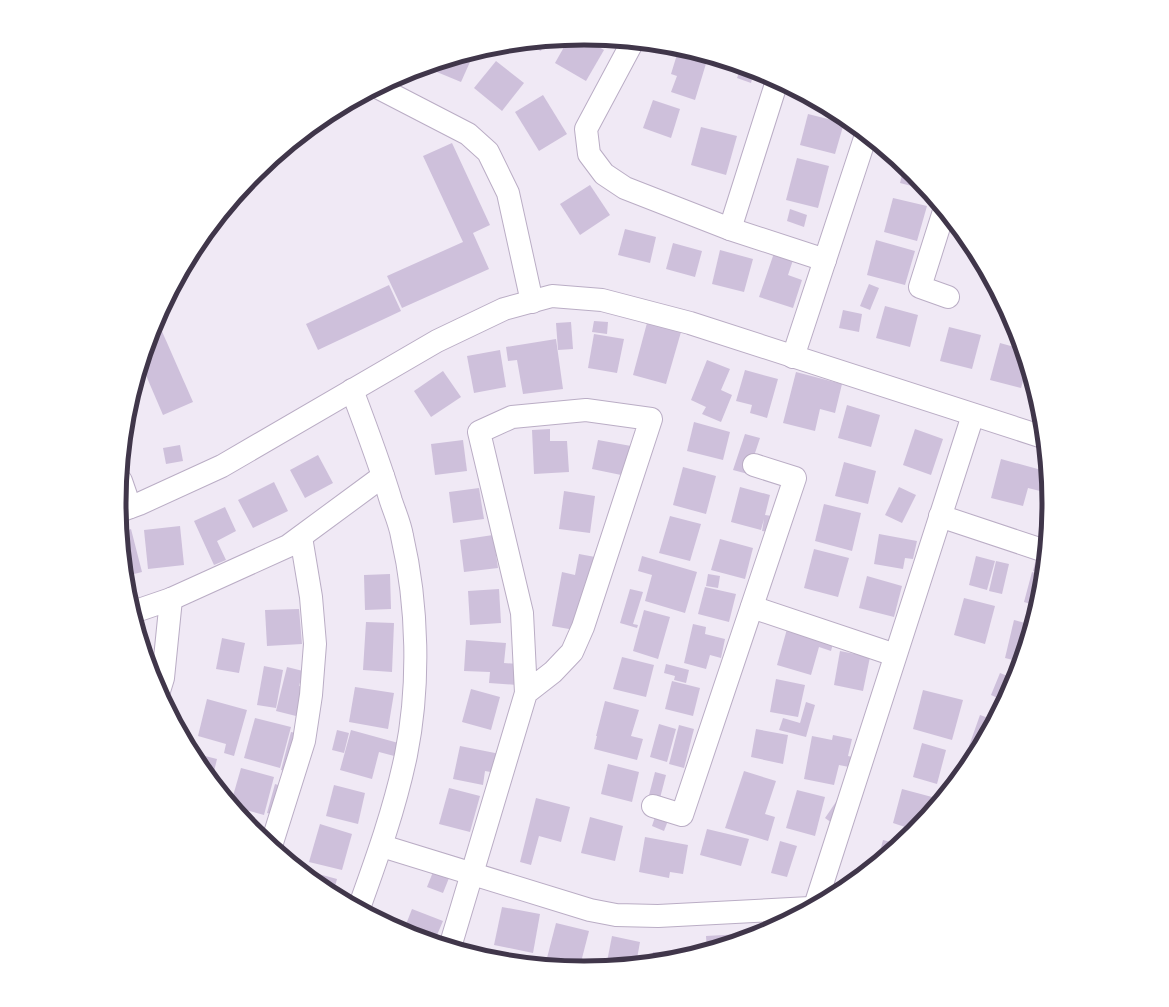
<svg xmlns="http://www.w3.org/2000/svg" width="1169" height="1007" font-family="Arial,sans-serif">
	<rect width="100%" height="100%" fill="#f0e9f5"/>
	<g fill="#cec0db">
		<path d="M583,38l21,12 -18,31 -31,-18 13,-23z"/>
		<path d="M544,42l-3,9 -17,-7z"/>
		<path d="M679,48l29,9 -13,43 -24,-8 6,-16 -6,-2z"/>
		<path d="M474,53l-13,29 -29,-12 3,-5z"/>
		<path d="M496,61l28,22 -22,28 -28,-23z"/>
		<path d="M741,67l13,4 -3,12 -14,-5z"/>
		<path d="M543,95l24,39 -28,17 -24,-39z"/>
		<path d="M653,100l27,9 -9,29 -28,-10z"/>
		<path d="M817,102l12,7 -1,4 -13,-4z"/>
		<path d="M808,114l36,9 -9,31 -35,-9z"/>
		<path d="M701,127l36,9 -11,39 -35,-10z"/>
		<path d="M452,143l38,82 -17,8 16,36 -87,39 -15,-32 76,-34 -40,-86z"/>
		<path d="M797,158l32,8 -11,42 -32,-8z"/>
		<path d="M904,167l10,8 13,15 -27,-7z"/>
		<path d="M590,185l20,30 -30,20 -20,-31z"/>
		<path d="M893,198l34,8 -10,35 -33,-9z"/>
		<path d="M790,209l17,6 -3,12 -17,-6z"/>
		<path d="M625,229l31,8 -6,26 -32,-8z"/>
		<path d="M876,240l39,11 -10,34 -38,-10z"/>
		<path d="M673,243l29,8 -7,26 -29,-8z"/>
		<path d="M720,250l33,9 -9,33 -32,-8z"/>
		<path d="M774,253l19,7 -5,15 14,5 -9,28 -34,-11z"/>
		<path d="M981,263l4,6 4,8 -11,-3z"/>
		<path d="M869,284l10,4 -9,22 -10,-4z"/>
		<path d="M389,285l12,26 -83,39 -12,-26z"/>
		<path d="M885,306l33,9 -8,32 -34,-9z"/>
		<path d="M843,310l19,4 -3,18 -20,-4z"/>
		<path d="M157,320l36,82 -30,13 -21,-49z"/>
		<path d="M594,321l14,1 -1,12 -15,-2z"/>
		<path d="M571,322l2,27 -15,1 -2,-27z"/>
		<path d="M647,323l34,9 -15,52 -33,-9z"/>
		<path d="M949,327l32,8 -9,34 -32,-8z"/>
		<path d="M594,334l30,5 -7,34 -29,-5z"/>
		<path d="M556,339l7,50 -40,5 -6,-34 -9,1 -2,-14z"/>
		<path d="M1000,343l22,6 5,18 -6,21 -31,-8z"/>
		<path d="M500,350l6,37 -32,6 -7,-37z"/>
		<path d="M707,360l23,9 -9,21 11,5 -11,27 -19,-8 4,-7 -15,-7z"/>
		<path d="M745,370l33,9 -11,39 -17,-5 2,-8 -16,-4z"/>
		<path d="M443,371l18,26 -30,20 -17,-26z"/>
		<path d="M796,372l46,12 -7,29 -15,-4 -5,22 -32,-8z"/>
		<path d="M847,405l33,10 -9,32 -33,-9z"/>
		<path d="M694,422l36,10 -7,28 -36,-9z"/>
		<path d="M550,429v12h17l2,31 -35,2 -2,-44z"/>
		<path d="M915,429l28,10 -12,36 -28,-10z"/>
		<path d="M745,434l15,4 -12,36 -15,-4z"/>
		<path d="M463,440l4,31 -32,4 -4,-31z"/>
		<path d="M598,440l33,6 -5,30 -34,-7z"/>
		<path d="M180,445l3,16 -17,3 -3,-16z"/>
		<path d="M318,455l15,28 -28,15 -15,-28z"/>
		<path d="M1001,459l44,12 -5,20 -12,-3 -5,18 -32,-8z"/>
		<path d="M844,462l32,9 -8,33 -33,-8z"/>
		<path d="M683,467l33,9 -10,38 -33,-9z"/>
		<path d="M1048,481l2,23v2l-9,-2z"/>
		<path d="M274,482l14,29 -35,17 -15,-28z"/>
		<path d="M740,487l30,8 -5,20 14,2 -2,16 -15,-2 2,-12 -3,11 -30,-8z"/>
		<path d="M899,487l17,8 -14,28 -17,-8z"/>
		<path d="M479,488l5,31 -31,4 -4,-31z"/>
		<path d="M564,491l31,5 -5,37 -31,-4z"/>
		<path d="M824,504l37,9 -9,38 -37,-10z"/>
		<path d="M225,507l11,24 -19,10 9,19 -12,5 -20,-44z"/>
		<path d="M670,516l31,8 -11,37 -31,-8z"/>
		<path d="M180,526l4,39 -36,4 -4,-39z"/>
		<path d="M131,529l11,43 -12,3 3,13 -6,1 -5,-57z"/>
		<path d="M879,534l38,7 -4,18 -8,-1 -2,11 -29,-5z"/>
		<path d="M493,535l5,33 -34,4 -4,-32z"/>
		<path d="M720,539l33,9 -8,31 -34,-9z"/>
		<path d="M814,549l35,9 -11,39 -34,-9z"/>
		<path d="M1038,551l7,2 -2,21 -10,-3z"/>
		<path d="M579,554l27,5 -20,73 -34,-6 10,-54 13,3z"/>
		<path d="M642,556l55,16 -12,41 -40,-12 7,-26 -14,-4z"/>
		<path d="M976,556l19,5 -8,29 -18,-5z"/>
		<path d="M996,561l13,3 -7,30 -13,-3z"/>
		<path d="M1032,572l11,3 -2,20 -4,11 -13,-4z"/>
		<path d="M390,574l1,35 -26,1 -1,-35z"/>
		<path d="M708,574l12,2 -2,12 -12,-2z"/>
		<path d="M867,576l35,10 -8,31 -35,-9z"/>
		<path d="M705,587l31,7 -7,28 -31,-8z"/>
		<path d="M499,589l2,34 -31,2 -2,-34z"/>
		<path d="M630,589l13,3 -10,32 5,1 -1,3 -17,-5z"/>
		<path d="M964,598l31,8 -10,38 -31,-9z"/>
		<path d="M299,609l3,35 -35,2 -2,-36z"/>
		<path d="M644,610l26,7 -12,42 -25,-8z"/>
		<path d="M1014,620l18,5 -11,37 -16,-4z"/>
		<path d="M366,622l28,1 -2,49 -29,-2z"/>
		<path d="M693,624l13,3 -1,7 20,5 -4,19 -11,-3 -4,14 -22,-6z"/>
		<path d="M787,629l49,3 -5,19 -12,-4 -8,28 -34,-10z"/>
		<path d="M222,638l23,5 -6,30 -23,-4z"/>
		<path d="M466,640l40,3 -2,20 15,1 -2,21 -28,-2 1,-11 -26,-1z"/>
		<path d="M840,651l30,6 -7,34 -29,-6z"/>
		<path d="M622,657l32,8 -8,32 -33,-8z"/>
		<path d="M666,664l23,6 -3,13 -12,-3 1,-4 -11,-3z"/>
		<path d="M264,666l19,4 -7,38 -19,-3z"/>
		<path d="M287,667l16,4 -4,15 16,4 -7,29 -32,-8z"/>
		<path d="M1000,673l15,6 -11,22 -13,-6z"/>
		<path d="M776,679l29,6 -7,32 -28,-5z"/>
		<path d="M672,681l28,7 -7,28 -28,-7z"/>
		<path d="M355,687l39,6 -6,36 -39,-7z"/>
		<path d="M471,689l29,8 -9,33 -29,-8z"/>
		<path d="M923,690l40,10 -11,40 -39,-11z"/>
		<path d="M207,699l40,11 -13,46 -10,-3 2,-9 -28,-8z"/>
		<path d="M605,701l34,9 -8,26 12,3 -6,21 -43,-11 3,-13h-1z"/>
		<path d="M806,702l9,3 -9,32 -27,-7 4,-12 17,5z"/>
		<path d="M980,715l14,5 -16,29 -9,-3z"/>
		<path d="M255,718l36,9 -11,41 -36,-10z"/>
		<path d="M659,724l17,5 -9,33 -17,-5z"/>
		<path d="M679,725l15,4 -10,39 -15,-4z"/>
		<path d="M756,729l32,6 -5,29 -32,-7z"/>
		<path d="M337,730l12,3 -5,20 -12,-3z"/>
		<path d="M351,730l51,14 -4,13 -19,-5 -7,27 -32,-9z"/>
		<path d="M291,732l10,2 -10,38 -10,-2z"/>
		<path d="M833,735l19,4 -4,17 14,3 -3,10 -20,-4 -5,20 -30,-6 8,-43 20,4z"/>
		<path d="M922,743l24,7 -9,34 -24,-7z"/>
		<path d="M460,746l40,8 -4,19 -11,-2 -2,14 -30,-6z"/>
		<path d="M193,753l24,6 -5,21 -15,-18z"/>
		<path d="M608,764l31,8 -7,30 -31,-8z"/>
		<path d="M241,768l33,9 -10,38 -29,-8 -4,-4z"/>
		<path d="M744,771l32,10 -11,33 10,3 -7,24 -43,-13z"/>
		<path d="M655,772l11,3 -7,27 -11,-3z"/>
		<path d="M275,784l9,3 -8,28 -9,-2z"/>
		<path d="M334,785l31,8 -7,31 -32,-8z"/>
		<path d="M449,788l31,8 -10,36 -31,-8z"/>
		<path d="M902,789l30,8 -5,20 -14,16 -8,7 -3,-1 3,-12 -12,-4z"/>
		<path d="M797,790l28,7 -10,39 -29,-8z"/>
		<path d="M536,798l34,9 -9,35 -22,-6 -8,29 -11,-3z"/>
		<path d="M838,799l14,8 -13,21 -14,-10z"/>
		<path d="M656,814l13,4 -5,13 -12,-5z"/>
		<path d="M590,817l33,9 -8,35 -34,-8z"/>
		<path d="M320,824l32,10 -10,36 -33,-8z"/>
		<path d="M707,829l42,10 -8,27 -41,-11z"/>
		<path d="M645,837l43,8 -5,29 -13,-2 -1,6 -30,-6z"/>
		<path d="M883,840l16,4 -22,19z"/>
		<path d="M780,841l17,5 -10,31 -16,-4z"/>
		<path d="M300,869l37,10 -4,15 -7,-4z"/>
		<path d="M433,872l16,6 -6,15 -16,-6z"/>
		<path d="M502,907l38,7 -7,39 -39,-8z"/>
		<path d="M412,909l31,12 -9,21 -31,-10z"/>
		<path d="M556,923l33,8 -9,35 -33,-8z"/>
		<path d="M741,934l1,6 -35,10 -1,-14z"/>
		<path d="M612,936l28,6 -4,22 -30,3z"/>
		<path d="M653,952l13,1 -1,8 -14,1z"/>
	</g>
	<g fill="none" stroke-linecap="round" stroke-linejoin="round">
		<defs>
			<g id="street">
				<path d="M632,43l-46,86 3,25 15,20 21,14 105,41 95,31"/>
				<path d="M379,88l89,46 20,18 20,41 24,109"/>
				<path d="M944,211l-24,76 28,10"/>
				<path d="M730,229l47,-148"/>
				<path d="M793,357l73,-222"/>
				<path d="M352,390c14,37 28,74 39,111 4,12 9,23 11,35 16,69 18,150 4,219 -11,53 -29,103 -47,153"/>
				<path d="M121,481l9,26"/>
				<path d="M120,511l19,-7 83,-38 215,-125 67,-32 48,-13 50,4 88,23 353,114"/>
				<path d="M940,516l105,35"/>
				<path d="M752,607l143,48"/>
				<path d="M133,612l38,-13 117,-53 95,-70"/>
				<path d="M159,691l4,-13 8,-79"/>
				<path d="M653,806l29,9 113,-337 -41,-13"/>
				<path d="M271,846l33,-105 7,-46 4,-51 -4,-47 -10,-60"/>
				<path d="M382,846l208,64 26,5 42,1 152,-8"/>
				<path d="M815,906l158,-491"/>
				<path d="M450,947l76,-254 -4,-80 -43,-181 33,-15 74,-7 65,9 -68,208 -11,25 -19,20 -27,21"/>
			</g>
		</defs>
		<use href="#street" stroke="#baadc5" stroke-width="24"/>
		<use href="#street" stroke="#fff" stroke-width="22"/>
	</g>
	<path d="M0 0H1169V1007H0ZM126 503a458 458 0 1 1 916 0a458 458 0 1 1-916 0Z" fill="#fff" fill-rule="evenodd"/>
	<path fill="none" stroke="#40364a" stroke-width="5" d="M126 503a458 458 0 1 1 916 0a458 458 0 1 1-916 0Z"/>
</svg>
